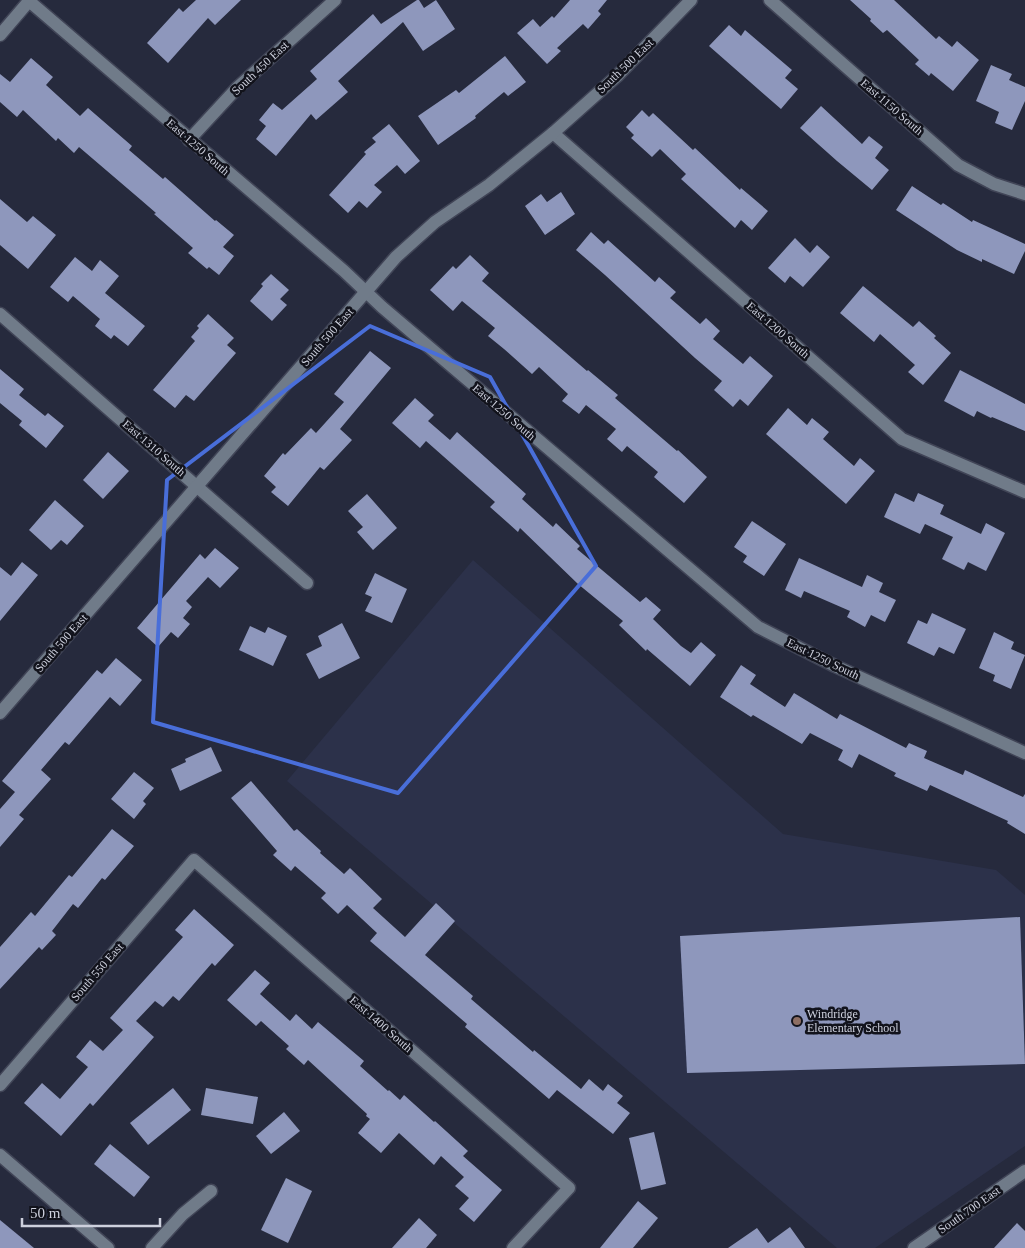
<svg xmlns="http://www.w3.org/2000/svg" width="1025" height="1248" font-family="'Times New Roman',serif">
	<rect width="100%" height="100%" fill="#262a3d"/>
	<path fill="#2c314a" d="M473,560l310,274 213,36 29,25v251l-150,102h-38l-550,-467z"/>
	<g fill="#8e97bc">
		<path d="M196,0h45l-26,25 -7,-7 -40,45 -21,-20 32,-35 4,4z"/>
		<path d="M417,0h2l5,8 12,-8 19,29 -32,22 -20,-29 -65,59 10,11 -32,28 -5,-6 -35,42 -20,-17 10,-13 -7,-6 14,-17 9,7 35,-31 -7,-8 63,-57 8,10z"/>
		<path d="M570,0h37l-9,11 3,3 -13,15 -5,-5 -26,24 4,3 -14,13 -30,-31 16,-14 7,8 12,-11 2,2z"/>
		<path d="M850,0h44l42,39 3,-3 13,11 5,-6 22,19 -26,31 -22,-18 -2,3 -14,-12 4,-4 -32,-30 -4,3 -13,-12 1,-2z"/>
		<path d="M729,25l12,11 4,-6 47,40 -7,8 13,11 -17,20 -72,-63z"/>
		<path d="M505,56l21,26 -18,14 -4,-4 -29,24 1,2 -38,27 -20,-29 38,-26 3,3z"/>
		<path d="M31,58l22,19 -7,8 34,31 8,-8 44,38 -3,4 34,29 2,-2 50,44 1,-1 18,15 -11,12 11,9 -15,19 -10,-8 -2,2 -19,-16 5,-5 -39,-34 2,-1 -15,-13 -62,-53 -5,6 -16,-15 -2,3 -33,-31 -6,7 -17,-15v-28l10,8z"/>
		<path d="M991,65l21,9 -3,6 16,7v14l-13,29 -17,-7 4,-11 -23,-11z"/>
		<path d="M821,106l41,38 7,-8 14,11 -8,11 14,12 -17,20 -35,-29 -37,-33z"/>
		<path d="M642,110l7,7 4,-4 40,37 2,-2 45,42 1,-2 27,23 -16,19 -11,-10 -6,8 -54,-49 5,-5 -26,-25 -8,8 -21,-19 3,-3 -8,-8z"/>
		<path d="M389,124l31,37 -15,13 -8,-9 -23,20 8,7 -15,16 -8,-7 -11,12 -19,-18 37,-41 -2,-2 12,-10 -4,-4z"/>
		<path d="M912,186l29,19 2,-2 29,19 1,-2 52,24v7l-11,23 -32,-15v3l-25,-12 -61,-40z"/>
		<path d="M561,192l14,22 -30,21 -20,-29 16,-12 6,8z"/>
		<path d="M0,199l27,23 6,-6 23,19 -28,34 -28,-24z"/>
		<path d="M591,232l13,12 4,-4 47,42 4,-5 17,15 -6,6 30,26 6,-6 14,13 -7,8 30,25 7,-8 23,20 -25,30 -8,-7 -7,8 -19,-17 8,-9 -27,-23 -90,-83 -29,-25z"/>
		<path d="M795,238l15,15 7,-8 13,12 -27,30 -13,-11 -5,7 -17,-15z"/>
		<path d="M470,255l19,18 -7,8 105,90 1,-1 30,25 -3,3 62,53 1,-1 29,27 -23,26 -30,-26 4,-5 -31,-26 -5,6 -15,-13 9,-10 -30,-24 -7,9 -17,-13 6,-7 -29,-27 -7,7 -28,-25 -16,-13 7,-8 -33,-27 -9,10 -23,-21 23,-24 3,3z"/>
		<path d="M75,257l17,14 8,-11 19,16 -14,17 40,33 -17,20 -14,-11 -3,4 -16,-13 5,-7 -27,-23 -5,6 -18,-15z"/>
		<path d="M271,274l18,16 -9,9 7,6 -15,16 -22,-20 13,-15 -2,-2z"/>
		<path d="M863,286l50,41 6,-6 17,15 -2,2 17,15 -28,32 -15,-13 7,-7 -35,-31 -6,8 -34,-29z"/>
		<path d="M208,314l26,24 -7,7 9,8 -42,48 -8,-6 -11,13 -22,-18 42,-49 -4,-4 8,-9 -2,-2z"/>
		<path d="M370,351l21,17 -51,61 12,11 -28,30 -4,-3 -32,39 -17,-14 5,-5 -12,-11 19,-23 2,2 26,-27 5,5 28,-31 -10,-8z"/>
		<path d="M0,369l24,20 -5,6 26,21 3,-3 16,13 -18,22 -27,-23 3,-4 -22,-18z"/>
		<path d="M960,370l65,34v27l-33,-14 -1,1 -14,-7 -3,6 -30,-16z"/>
		<path d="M415,398l19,17 -6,6 22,19 7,-8 69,62 -4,5 31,28 3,-4 24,23 -3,3 63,53 6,-5 15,13 -8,9 28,27 10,7 10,-11 15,13 -26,31 -43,-37 -1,2 -27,-26 4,-4 -45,-37 -58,-56 -2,4 -28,-25 5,-5 -69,-61 -6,7 -28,-25z"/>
		<path d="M788,408l19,17 5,-7 17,14 -6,7 31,27 6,-8 15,13 -29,33 -80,-70z"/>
		<path d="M108,452l21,19 -26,28 -20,-19z"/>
		<path d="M895,493l19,9 4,-9 26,12 -4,9 41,20 5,-11 19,10 -19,38 -18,-9 -4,8 -22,-11 11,-22 -28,-13 -5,10 -36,-17z"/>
		<path d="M367,494l30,34 -24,22 -16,-18 6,-5 -15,-16z"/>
		<path d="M55,500l29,26 -17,19 -6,-5 -10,10 -22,-20z"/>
		<path d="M752,521l34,23 -22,32 -21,-14 4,-6 -13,-9z"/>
		<path d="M215,548l24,20 -19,20 -12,-11 -22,24 6,6 -9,11 7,6 -12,14 -7,-6 -13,15 -21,-19 63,-74 5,5z"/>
		<path d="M799,558l63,29 5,-12 16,8 -4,9 17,8 -11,22 -14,-7 -6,12 -18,-10 3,-6 -46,-20 -3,7 -16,-8z"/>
		<path d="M22,562l16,13 -38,46v-54l11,9z"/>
		<path d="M375,573l32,16 -15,34 -27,-12 7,-14 -7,-3z"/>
		<path d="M932,613l34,16 -12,25 -15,-7 -5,9 -27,-13 11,-23 9,4z"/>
		<path d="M342,623l18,35 -41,21 -13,-25 16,-8 -4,-10z"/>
		<path d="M250,626l15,7 3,-6 19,9 -14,30 -34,-16z"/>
		<path d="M994,632l20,10 -3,7 14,6 -14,34 -18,-8 2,-6 -16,-7z"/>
		<path d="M116,658l26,22 -22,26 -10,-9 -41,48 -4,-3 -24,28 10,9 -32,36 5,4 -24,28v-38l15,-17 -13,-11 95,-111 5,4z"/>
		<path d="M741,665l15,10 -6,9 35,23 9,-14 43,26 3,-5 66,34 3,-5 18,8 -3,7 39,17 2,-5 58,27 2,-3v40l-18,-11 1,-2 -78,-36 -3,6 -33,-15 2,-3 -37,-19 -7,14 -14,-8 5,-10 -33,-17 -8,11 -49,-29 -2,2 -31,-20z"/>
		<path d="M211,747l11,24 -42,20 -9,-22 15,-7 -1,-3z"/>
		<path d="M134,772l20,16 -11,13 3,3 -12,15 -23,-20z"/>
		<path d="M251,781l43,50 3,-2 24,22 -1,2 24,21 6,-6 32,31 -9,9 32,29 31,-34 19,18 -30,34 48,41 -2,3 62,53 1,-2 47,39 8,-10 14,12 5,-7 15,12 -6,7 13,10 -17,21 -56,-44 -8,9 -84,-72 2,-3 -97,-83 7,-8 -30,-28 -9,9 -17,-16 5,-5 -31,-27 -4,5 -18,-16 4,-4 -46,-53z"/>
		<path d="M112,829l22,17 -29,34 -3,-2 -24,30 -5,-4 -21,27 4,4 -14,15 -3,-3 -39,42v-42l31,-35 4,4 34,-41 3,2z"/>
		<path d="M194,909l40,36 -19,21 -3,-3 -33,38 -6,-5 -10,11 -8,-6 -19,20 18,16 -61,69 -3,-3 -29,33 -37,-33 18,-20 18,16 28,-32 -12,-10 14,-17 13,11 20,-21 -13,-12 73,-81 -8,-7z"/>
		<path d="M1020,917l5,147 -338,9 -7,-137z"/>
		<path d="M255,970l15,13 -10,11 30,27 6,-7 16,15 6,-7 46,39 -4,5 28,25 1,-1 11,10 4,-5 30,27 1,-1 33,30 -5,5 39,34 -28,32 -15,-13 10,-11 -14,-12 9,-9 -23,-21 -7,9 -35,-32 -18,20 -23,-20 12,-14 -4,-3 1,-2 -59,-54 -4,5 -18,-16 3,-3 -28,-25 -5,5 -29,-26z"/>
		<path d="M173,1088l18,22 -43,35 -18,-22z"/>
		<path d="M206,1088l52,9 -5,27 -52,-9z"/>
		<path d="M284,1112l16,19 -29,23 -15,-18z"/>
		<path d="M654,1132l12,52 -25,6 -12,-52z"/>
		<path d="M110,1144l40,33 -16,20 -40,-33z"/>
		<path d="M286,1178l26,13 -24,52 -27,-13z"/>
		<path d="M638,1201l20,17 -25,30h-33z"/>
		<path d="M419,1218l18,17 -11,13h-34z"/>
		<path d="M0,1220l34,28h-34z"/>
		<path d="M1017,1223l8,8v17h-31z"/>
		<path d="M790,1227l15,21h-77l29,-20 11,15z"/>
	</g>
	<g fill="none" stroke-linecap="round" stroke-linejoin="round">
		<defs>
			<g id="minor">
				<path d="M770,0l188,165 36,19 31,10"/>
				<path d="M0,35l29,-34 315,270 38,36 376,320 77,39 190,87"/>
				<path d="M553,133l349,306 123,53"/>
				<path d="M189,140l48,-52 98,-88"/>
				<path d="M0,314l307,269"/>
				<path d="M0,713l396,-456 39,-35 54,-37 64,-52 64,-57 74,-76"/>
				<path d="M0,1085l194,-225 375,328 -56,60"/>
				<path d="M0,1155l108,93"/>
				<path d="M152,1248l31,-34 28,-23"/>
				<path d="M914,1248l111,-77"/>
			</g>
		</defs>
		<use href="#minor" stroke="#414557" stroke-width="15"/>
		<use href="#minor" stroke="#707b89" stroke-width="12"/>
	</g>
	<path fill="none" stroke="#496ed9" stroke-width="4" stroke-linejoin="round" d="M370,326l120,51 106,189 -198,227 -245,-71 14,-242z"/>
	<circle fill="#8d6e63" stroke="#12131c" stroke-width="2" cx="797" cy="1021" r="5"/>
	<g text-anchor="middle" stroke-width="5" stroke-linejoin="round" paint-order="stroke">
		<g font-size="12" fill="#cdd0dd" stroke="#12131c">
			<text transform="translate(625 66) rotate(-44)" y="4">South 500 East</text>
			<text transform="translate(260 68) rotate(-43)" y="4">South 450 East</text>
			<text transform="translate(892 107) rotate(41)" y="4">East 1150 South</text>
			<text transform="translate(198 147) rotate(41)" y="4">East 1250 South</text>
			<text transform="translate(778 330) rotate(41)" y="4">East 1200 South</text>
			<text transform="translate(327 337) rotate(-49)" y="4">South 500 East</text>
			<text transform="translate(504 412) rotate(41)" y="4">East 1250 South</text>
			<text transform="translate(154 448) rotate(41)" y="4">East 1310 South</text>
			<text transform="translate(61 643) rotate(-49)" y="4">South 500 East</text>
			<text transform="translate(823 659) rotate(26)" y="4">East 1250 South</text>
			<text transform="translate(97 972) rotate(-49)" y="4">South 550 East</text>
			<text transform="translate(381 1024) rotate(41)" y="4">East 1400 South</text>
			<text transform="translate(969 1210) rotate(-35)" y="4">South 700 East</text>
		</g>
		<g font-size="12" fill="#cdd0dd" stroke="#12131c" text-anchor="start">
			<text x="807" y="1018">Windridge<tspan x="807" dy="14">Elementary School</tspan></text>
		</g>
	</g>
	<path d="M22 1218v8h138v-8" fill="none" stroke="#cdd0dd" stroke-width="2.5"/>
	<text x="30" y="1218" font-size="15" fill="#cdd0dd" stroke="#12131c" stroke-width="4" paint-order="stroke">50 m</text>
</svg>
